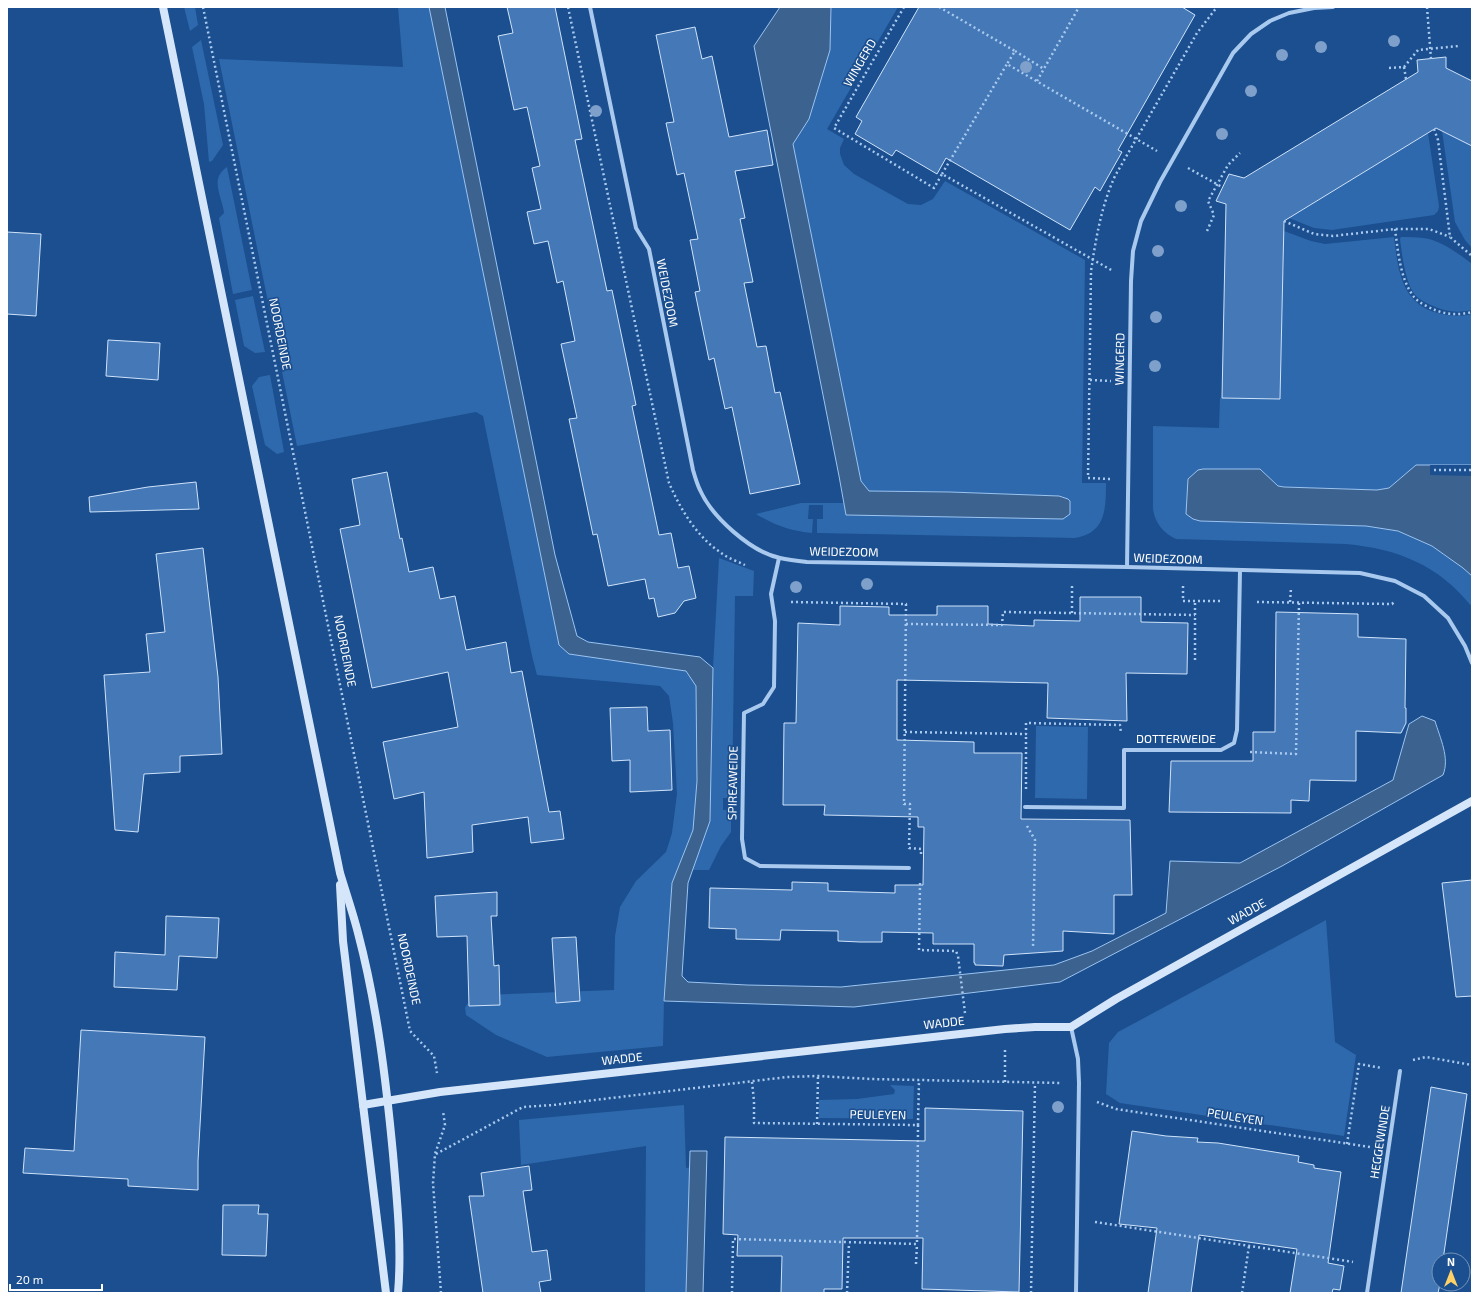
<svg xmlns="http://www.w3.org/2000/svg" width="1479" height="1300" font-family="'Exo 2',sans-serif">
	<rect width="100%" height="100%" fill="#1b4f8f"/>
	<g fill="#2e69ad">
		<path d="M184,7h11l3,18 -8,6z"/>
		<path d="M398,7h31l130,638 11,9 116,17 10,15 1,95 -4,49 -21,53 -8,118 -1,45 -116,11 -51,-22 -30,-20 -1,-7 4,-7 15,-6 130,-5 1,-54 5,-29 16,-26 30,-29 6,-19 5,-39 -4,-71 -4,-27 -9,-10 -123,-11 -5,-19 -49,-240 -7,-4 -179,34 -78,-387 184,8z"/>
		<path d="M831,7h67l-71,122 17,10 -4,9v6l4,11 10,9 54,30 13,1 12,-6 12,-18 140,79 -3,223h24c0,25 0,51 -32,55l-257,-5v-14h6v-14h-14l-1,14h5l-1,14c-21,-2 -38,-8 -56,-19l45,-11h43l2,12 224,-1v-13l-11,-5 -109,-4 -81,-1 -8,-10 -68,-337 16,-25 21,-69z"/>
		<path d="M201,40l22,105 -11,16 -3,1 -5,-58 -12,-57z"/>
		<path d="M1442,131l30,15v102l-7,-8 -10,-18z"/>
		<path d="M1428,133l11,73 -1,5 -4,4 -102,15 -18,-2 -25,-10z"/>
		<path d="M227,167l25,123 -19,4 -14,-76 5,-5c-2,-17 -15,-34 3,-46z"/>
		<path d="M1284,231l27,10 14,3 69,-7c4,32 7,67 44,76 12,3 23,4 34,1v151h-56l-27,23 -12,2 -93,-3 -6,-1 -18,-17 -64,51 170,6 32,5 34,15 31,22 9,8v31c-33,-42 -74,-58 -126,-63l-170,-5c-13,-6 -21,-16 -23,-30v-83l66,2 1,-30 60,1z"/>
		<path d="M1401,237c7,0 15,0 22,1 18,2 36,16 49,26v46c-14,3 -26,2 -39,-4 -7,-3 -13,-6 -18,-11 -10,-13 -13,-41 -15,-56z"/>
		<path d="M253,296l12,56 -10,1 -11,-7 -9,-46z"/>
		<path d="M270,375l14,77 -7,2 -12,-9 -13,-59 7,-9z"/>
		<path d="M719,558l35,13 -1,25h-18l-3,202h-9v12h8v22l-10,14 -12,24h-17l18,-50 3,-152z"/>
		<path d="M1036,726l52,1 -1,72 -52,-1z"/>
		<path d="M1326,920l9,122 21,13 -12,81 -224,-33 -14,-9 3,-51 9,-11z"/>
		<path d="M890,1085l24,1 -1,33 -94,-1v-18l38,-1 37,-5 1,-4z"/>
		<path d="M684,1105l2,63 6,-1 3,126h-50l1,-147 -125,19 -2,-45z"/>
	</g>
	<g fill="#3c6290" stroke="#9cc4f0">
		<path d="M429,7h16l110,548 22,81 11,6 112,15 13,11 -3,153 -22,62 -6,93 6,6 59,3 94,2 213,-22 38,-14 74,-38 4,-52 70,2 153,-83 16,-56 13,-8 13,5c5,17 15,37 8,54l-161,91 -222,116 -206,25 -190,-6 8,-118 21,-53 4,-49 -1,-95 -10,-15 -117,-17 -10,-9z"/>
		<path d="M780,7h51l-1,43 -21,69 -16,25 68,337 8,10 81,1 109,4 9,3 2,2v13l-7,5 -217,-4 -7,-39 -85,-430z"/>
		<path d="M1416,465h56v111l-9,-8 -31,-22 -34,-15 -32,-5 -166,-5 -7,-2 -7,-5 2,-35 10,-9 5,-1h57l18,17 6,1 93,3 12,-2z"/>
		<path d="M690,1151h17l-4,142h-17z"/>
	</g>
	<path fill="#1b4f8f" d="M1430,465h42v11l-42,-1z"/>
	<g fill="#4478b7" stroke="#cfe3fa">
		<path d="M507,7h48l27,132 -7,1 32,151 5,-1 24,115 -4,1 27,129 12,-2 7,35 11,-2 7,32 -12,3 -9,12 -17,4 -4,-19 -5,1 -4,-20 -37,7 -11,-52 -4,1 -24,-116 8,-1 -16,-74 14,-3 -12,-60 -6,2 -9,-42 -14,3 -7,-32 14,-3 -9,-41 8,-2 -13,-59 -13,3 -16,-74 15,-3z"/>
		<path d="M919,7h263l13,8 -77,135 4,2 -22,39 -5,-4 -25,43 -124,-72 -9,16 -41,-24 -4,6 -37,-22 7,-13 -6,-4z"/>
		<path d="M695,27l7,32 10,-3 17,81 38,-7 6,35 -38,6 10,47 -5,1 13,63 -9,1 13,64 9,-1 9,47 5,-1 20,92 -50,10 -18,-87 -7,2 -11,-51 -5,2 -14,-68 5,-1 -10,-51 8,-1 -14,-66 -7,2 -11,-52 8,-1 -18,-87z"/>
		<path d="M1446,57v11l26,13v65l-36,-18 -152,93 -4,178 -58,-1 4,-194 -10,-3 13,-27 15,4 174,-106 -1,-12z"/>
		<path d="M7,232l34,2 -5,82 -29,-2z"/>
		<path d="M108,340l52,3 -2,37 -52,-4z"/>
		<path d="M387,472l13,67 2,-1 7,34 24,-5 7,32 15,-3 11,54 40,-8 5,31 11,-2 27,141 11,-1 4,28 -33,4 -3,-26 -56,8 1,27 -46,6 -3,-66 -30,7 -11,-57 75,-15 -10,-55 -76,16 -32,-159 20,-4 -8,-46z"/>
		<path d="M196,482l3,27 -109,3 -1,-15 59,-10z"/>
		<path d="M203,548l15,129 4,77 -42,2v16l-36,2 -6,58 -23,-2 -11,-155 46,-3 -4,-38 19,-2 -9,-78z"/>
		<path d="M1080,597h61v25l47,1 -1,51 -61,-1 1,48 -80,-3 1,-35 -151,-3v60l77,2v11h48l-1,66 109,1 2,75h-18v39l-51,-3v20l-59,4 -1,11 -28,-1v-2h-1v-19h-41v-11l-51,-1v10h-22l-22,-1v-10l-57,-1 -1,10 -44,-1v-10l-27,-1 1,-40 82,2v-8l36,1v8l67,2v-8h28l1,-58h-6v-10l-94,-2 1,-10h-42l1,-82h12l2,-100 42,2v-19l49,1v8h48v-9h51v18l46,2v-6l46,1z"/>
		<path d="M1276,612l82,2v23l48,2 -1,69h1v15l-5,10 -45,-2v50l-46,-1 -1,21 -18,-1v13l-122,-1 2,-51h82v-29h22z"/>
		<path d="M647,707l1,24 22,-1 2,60 -42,2v-32l-18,1 -2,-53z"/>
		<path d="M1472,880v116l-16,1 -14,-114z"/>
		<path d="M497,892v24h-6l3,50 5,-1 1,40 -31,1 -2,-70 -30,1 -2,-41z"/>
		<path d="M166,916l53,2 -2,40 -38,-2 -2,34 -63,-3 1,-35 50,3z"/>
		<path d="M576,937l4,64 -24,2 -4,-65z"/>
		<path d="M81,1030l124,7 -7,124v29l-70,-4v-7l-105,-6 2,-25 49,3z"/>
		<path d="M1431,1087l36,7 -24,166h-4l1,24 -2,9h-37z"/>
		<path d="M925,1108l98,3 -4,181 -97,-3 1,-51h-80l-1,51h-18v4h-43l1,-37h-45l1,-21 -15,-1 2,-97 200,4z"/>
		<path d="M1132,1131l34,5 32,2 -1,4 21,1 81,13 -1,6 16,3v3l27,4 -13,91 16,3 -4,24 -7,-1 -1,4h-42l7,-44 -98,-14 -8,58h-43l9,-65 -38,-4z"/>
		<path d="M529,1166l3,24 -9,1 9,61 15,-2 4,30 -12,2 2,11h-58l-14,-97h15l-3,-23z"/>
		<path d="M223,1205h36l-1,9h10l-2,42 -44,-1z"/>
	</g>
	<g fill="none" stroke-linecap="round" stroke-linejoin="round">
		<g stroke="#a9c9ee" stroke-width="2.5" stroke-dasharray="2 3" stroke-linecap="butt">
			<path d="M203,7l207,1024 24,25 3,17"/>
			<path d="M568,7l101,476c11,25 27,53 51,69 7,6 17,9 25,13"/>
			<path d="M904,7l-70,121 100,60 8,-14 171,97"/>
			<path d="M939,7l76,44 -8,13 150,87"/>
			<path d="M1427,7l4,52"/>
			<path d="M1015,51l29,18"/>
			<path d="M1404,67l2,12"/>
			<path d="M1389,68l15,-1 14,-17 41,-4"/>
			<path d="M1037,81l42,-74"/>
			<path d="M1434,129l4,11 12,97 22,19"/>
			<path d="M1188,168l34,19"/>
			<path d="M942,174l65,-110"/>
			<path d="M1284,221l30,13 19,2 62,-7h34l21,8"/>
			<path d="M1395,229c3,22 5,50 19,68 5,6 14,10 21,13 12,5 25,5 37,2"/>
			<path d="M1207,231l7,-16 -6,-14 20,-36 12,-12"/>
			<path d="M1090,380l21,1"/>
			<path d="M1434,470h38"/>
			<path d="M1110,479l-22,-1 3,-207c5,-33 10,-64 24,-95l82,-143 20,-26"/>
			<path d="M1183,586v15h39"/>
			<path d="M791,602l115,2 -2,200h6l-1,44 12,1v5"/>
			<path d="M1257,602l135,2 3,-3"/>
			<path d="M1290,602l1,-14"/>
			<path d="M1072,613v-30"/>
			<path d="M906,624l96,1 1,-13 192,3"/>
			<path d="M1195,660v-59"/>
			<path d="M905,732l121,2v-11l94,2 1,8"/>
			<path d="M1250,752l46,2 3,-151"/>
			<path d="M1026,789v-55"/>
			<path d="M1027,826l8,14 -2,107"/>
			<path d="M920,883l-1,67 37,1 2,5 7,57"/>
			<path d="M1413,1060l13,-3 46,8"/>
			<path d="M752,1082l2,19v22l164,2 1,-45"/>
			<path d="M1005,1082v-33"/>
			<path d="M1097,1102l19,7 254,38"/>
			<path d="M817,1124l1,-48"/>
			<path d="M1347,1144l12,-80 23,4"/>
			<path d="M436,1154l87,-47 30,-2 234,-28 31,-1 53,3 190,4"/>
			<path d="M1095,1222l258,40"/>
			<path d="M916,1264l1,-20"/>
			<path d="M441,1293l-8,-110 2,-29 10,-29 -2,-14"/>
			<path d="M732,1293l1,-54 184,5 1,-119"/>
			<path d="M847,1293l2,-50"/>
			<path d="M1031,1293l4,-210"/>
			<path d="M1242,1293l7,-47"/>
		</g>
		<g stroke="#a9c9ee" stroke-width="4">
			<path d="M590,7l46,221 13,21 44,221c2,7 4,14 7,20 12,27 51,62 80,68 9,2 18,3 27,4l320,5 233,6 35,8 29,15 24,22 17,28 7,17"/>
			<path d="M779,558l-8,36 4,27 -1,66 -11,17 -19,9 -2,126 3,19 15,8 149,2"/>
			<path d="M1127,567l4,-286 2,-30 8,-30 19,-39 73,-129 18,-19 19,-13 19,-8 25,-5 19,-1"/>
			<path d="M1025,807l99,1v-58h97l13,-7 3,-13 3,-159"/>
			<path d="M1071,1027l7,32 1,24 -3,210"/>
			<path d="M1367,1293l33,-222"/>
		</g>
		<g stroke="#d6e6fa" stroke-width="8">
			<path d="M163,7l177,866c6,20 13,40 18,60 19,72 28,147 35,221 4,46 9,93 5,139"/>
			<path d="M340,885l3,56 43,352"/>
			<path d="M363,1105l77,-13 565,-63 30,-2h36l45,-28 356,-198"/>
		</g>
	</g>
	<g fill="#7ea0ca">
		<circle cx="1394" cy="41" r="6"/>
		<circle cx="1321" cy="47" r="6"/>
		<circle cx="1282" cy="55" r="6"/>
		<circle cx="1026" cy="67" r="6"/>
		<circle cx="1251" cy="91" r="6"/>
		<circle cx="596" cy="111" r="6"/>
		<circle cx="1222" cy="134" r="6"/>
		<circle cx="1181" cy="206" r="6"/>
		<circle cx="1158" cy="251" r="6"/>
		<circle cx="1156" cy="317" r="6"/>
		<circle cx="1155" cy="366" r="6"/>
		<circle cx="867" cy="584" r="6"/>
		<circle cx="796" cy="587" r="6"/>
		<circle cx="1058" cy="1107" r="6"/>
	</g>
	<g text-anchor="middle" stroke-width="3.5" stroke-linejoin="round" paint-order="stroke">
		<g font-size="12" fill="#fff" stroke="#1b4f8f">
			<text transform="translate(860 63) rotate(-60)" y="4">WINGERD</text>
			<text transform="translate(667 293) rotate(79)" y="4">WEIDEZOOM</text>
			<text transform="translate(280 334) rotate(79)" y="4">NOORDEINDE</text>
			<text transform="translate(1120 359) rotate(-89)" y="4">WINGERD</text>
			<text transform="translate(844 552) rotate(1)" y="4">WEIDEZOOM</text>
			<text transform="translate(1168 559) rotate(2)" y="4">WEIDEZOOM</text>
			<text transform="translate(345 651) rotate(79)" y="4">NOORDEINDE</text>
			<text x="1176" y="743">DOTTERWEIDE</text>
			<text transform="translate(733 783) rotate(-89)" y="4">SPIREAWEIDE</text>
			<text transform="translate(1247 912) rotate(-29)" y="4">WADDE</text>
			<text transform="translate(409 969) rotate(78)" y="4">NOORDEINDE</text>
			<text transform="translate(944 1023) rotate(-6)" y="4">WADDE</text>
			<text transform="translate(622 1059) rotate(-6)" y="4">WADDE</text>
			<text transform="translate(878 1115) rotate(1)" y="4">PEULEYEN</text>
			<text transform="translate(1235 1117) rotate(9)" y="4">PEULEYEN</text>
			<text transform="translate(1380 1142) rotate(-81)" y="4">HEGGEWINDE</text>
		</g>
	</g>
	<rect width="1479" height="1300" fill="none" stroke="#ffffff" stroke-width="16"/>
	<g transform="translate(1451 1272)"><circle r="19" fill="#1b4f8f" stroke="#7695bc"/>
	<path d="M0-3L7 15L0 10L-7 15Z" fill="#ffd166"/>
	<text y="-6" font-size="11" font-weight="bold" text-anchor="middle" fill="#ffffff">N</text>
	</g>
	<path d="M10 1284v6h92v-6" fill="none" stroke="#ffffff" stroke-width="2"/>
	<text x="16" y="1284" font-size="12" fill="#ffffff" stroke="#1b4f8f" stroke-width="3" paint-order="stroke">20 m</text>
</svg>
